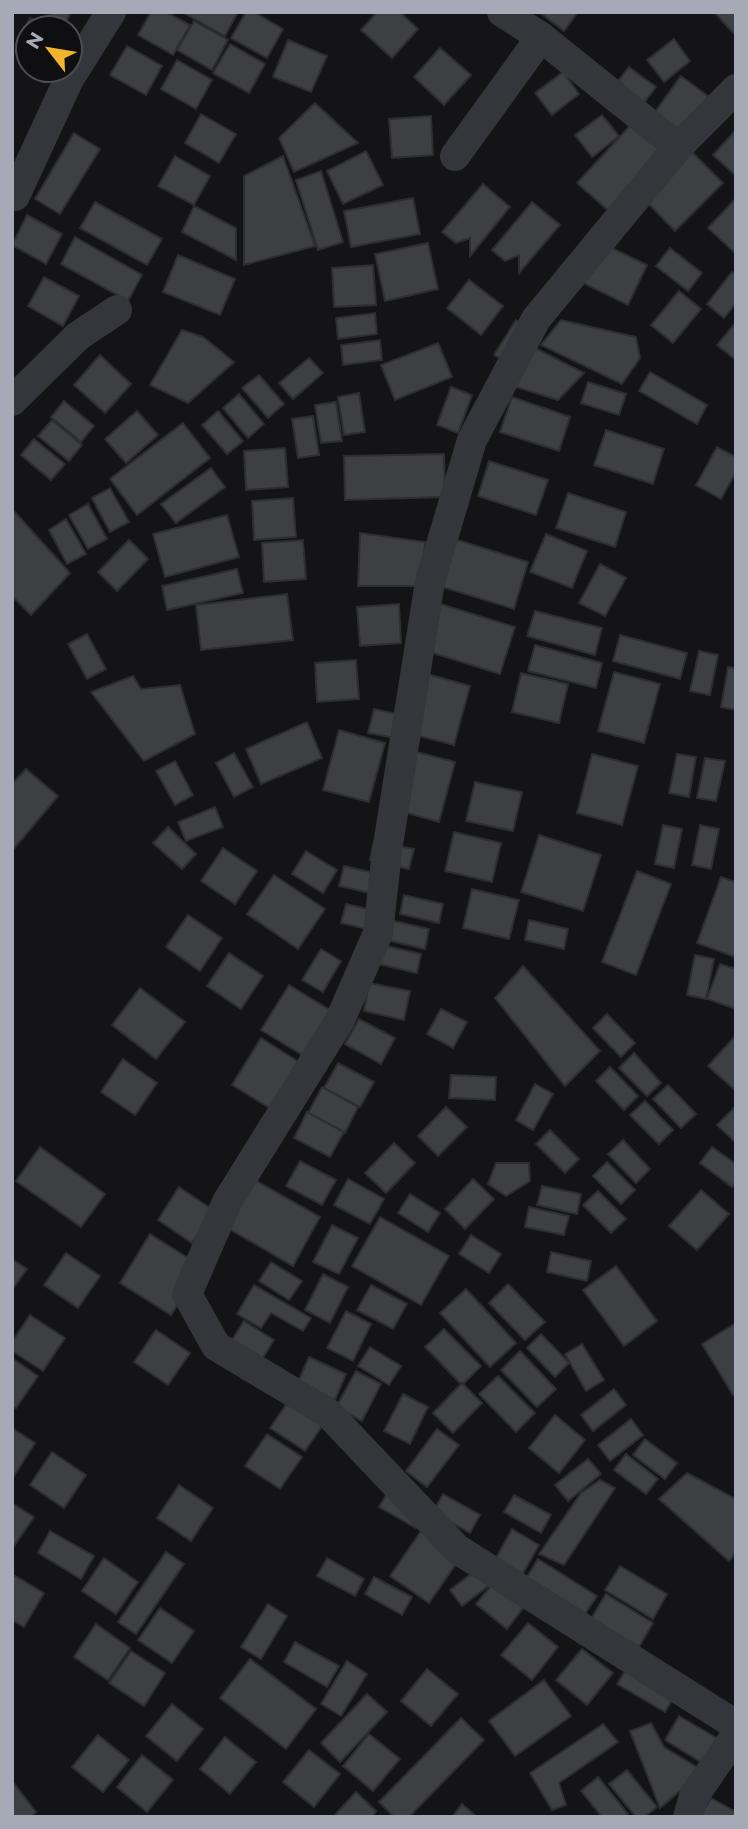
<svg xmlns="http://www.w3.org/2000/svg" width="748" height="1829" font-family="Montserrat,sans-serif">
	<rect width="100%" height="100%" fill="#141416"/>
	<g fill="#3e3f43" stroke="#2e2e32" stroke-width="2">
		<path d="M44,12h27l-5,10z"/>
		<path d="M151,12h15l24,13 -17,30 -35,-20z"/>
		<path d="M182,12h56l-13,24z"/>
		<path d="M246,12h8l29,17 -16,29 -36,-20z"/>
		<path d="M377,12h23l18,17 -26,29 -31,-28z"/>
		<path d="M539,12h39l-14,19z"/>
		<path d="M714,12h22v24z"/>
		<path d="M30,18l22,10h-24v22l-11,-5z"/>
		<path d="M194,21l34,19 -16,30 -35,-20z"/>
		<path d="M674,39l16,22 -26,21 -17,-22z"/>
		<path d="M288,40l39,16 -16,36 -38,-15z"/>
		<path d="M230,44l35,20 -16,29 -36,-20z"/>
		<path d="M127,46l35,20 -16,29 -36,-20z"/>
		<path d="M440,48l31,27 -27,30 -30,-28z"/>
		<path d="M177,60l35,20 -16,29 -35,-20z"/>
		<path d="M629,67l27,20 -17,22 -27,-20z"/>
		<path d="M563,72l16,22 -27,21 -17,-22z"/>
		<path d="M681,76l27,20 -29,40 -27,-20z"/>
		<path d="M315,103l43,40 -64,29 -15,-34z"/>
		<path d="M201,114l35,20 -17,29 -34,-20z"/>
		<path d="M602,115l17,21 -27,21 -17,-22z"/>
		<path d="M431,116l2,39 -41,3 -3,-39z"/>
		<path d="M639,116l32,30 -61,66 -33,-29z"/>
		<path d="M735,131l1,1v44l-23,-21z"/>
		<path d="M74,133l26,16 -40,65 -25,-15z"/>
		<path d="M366,151l17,34 -40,19 -16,-33z"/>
		<path d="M692,152l31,31 -48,48 -30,-31z"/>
		<path d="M175,156l35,20 -16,29 -36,-19z"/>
		<path d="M283,156l32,90 -71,19v-89z"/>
		<path d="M321,171l22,71 -25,8 -22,-70z"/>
		<path d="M483,184l27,23 -40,49v-18l-14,5 -14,-11z"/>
		<path d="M413,198l7,36 -69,13 -7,-36z"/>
		<path d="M736,198v56l-28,-26z"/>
		<path d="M95,202l67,37 -15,26 -67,-37z"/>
		<path d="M532,202l28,23 -41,48v-18l-14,6 -13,-11z"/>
		<path d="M194,206l42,22v32l-54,-28z"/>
		<path d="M27,215l35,19 -16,30 -34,-19z"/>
		<path d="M587,236l60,29 -19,40 -61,-30z"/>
		<path d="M75,237l67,38 -14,26 -67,-37z"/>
		<path d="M428,243l10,46 -53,12 -10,-47z"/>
		<path d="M670,248l32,25 -14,18 -32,-25z"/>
		<path d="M178,255l57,24 -15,36 -57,-23z"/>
		<path d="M373,265l3,40 -42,2 -2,-39z"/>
		<path d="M732,272l4,3v28l-12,15 -17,-14z"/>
		<path d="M44,277l35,19 -16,30 -35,-20z"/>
		<path d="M469,280l34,26 -22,29 -34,-27z"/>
		<path d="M679,291l22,18 -28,34 -22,-18z"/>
		<path d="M375,313l2,21 -39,5 -2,-21z"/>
		<path d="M516,320l18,12 -21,34 -19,-11z"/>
		<path d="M561,320l75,17 4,21 -18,26 -81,-39z"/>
		<path d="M736,322v38l-19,-15z"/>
		<path d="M182,330l21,7 31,25 -46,41 -38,-18z"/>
		<path d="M380,340l2,20 -39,5 -2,-20z"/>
		<path d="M438,343l14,34 -57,23 -14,-35z"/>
		<path d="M535,348l49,25 -26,27 -45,-14z"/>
		<path d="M100,355l31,29 -26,29 -31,-28z"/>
		<path d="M309,358l14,15 -30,26 -14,-16z"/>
		<path d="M650,372l57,33 -10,19 -58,-33z"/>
		<path d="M259,375l25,29 -16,14 -26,-30z"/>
		<path d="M588,382l38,12 -7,21 -38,-12z"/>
		<path d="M451,387l21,8 -14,38 -21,-8z"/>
		<path d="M359,393l6,39 -21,3 -6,-38z"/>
		<path d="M239,394l25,30 -16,14 -25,-30z"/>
		<path d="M512,397l58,20 -11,34 -59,-19z"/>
		<path d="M64,401l30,25 -13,16 -30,-25z"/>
		<path d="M336,402l6,39 -21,2 -6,-38z"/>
		<path d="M137,411l21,24 -32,28 -21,-24z"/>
		<path d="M218,411l25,30 -16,13 -25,-29z"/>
		<path d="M313,416l6,39 -21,3 -6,-39z"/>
		<path d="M52,420l30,25 -13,16 -31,-25z"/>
		<path d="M183,423l27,35 -73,57 -27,-36z"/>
		<path d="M606,430l58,19 -11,35 -59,-19z"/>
		<path d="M34,439l31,25 -14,16 -30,-25z"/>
		<path d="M717,447l19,10v15l-15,27 -25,-14z"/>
		<path d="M285,448l3,39 -42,3 -2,-39z"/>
		<path d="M444,454l1,43 -100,3 -1,-44z"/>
		<path d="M489,461l59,19 -12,35 -58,-19z"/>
		<path d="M211,468l14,19 -49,36 -15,-19z"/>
		<path d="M110,488l19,34 -19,10 -18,-34z"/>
		<path d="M568,493l58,19 -11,35 -59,-19z"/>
		<path d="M293,498l3,39 -42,3 -2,-39z"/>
		<path d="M88,504l19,35 -19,10 -19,-34z"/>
		<path d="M12,509l58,64 -39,42 -19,-19z"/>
		<path d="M227,515l12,42 -74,20 -12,-43z"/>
		<path d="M66,519l20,35 -19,10 -18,-34z"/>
		<path d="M360,533l65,9 -4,44h-63z"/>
		<path d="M546,534l41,17 -15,37 -42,-16z"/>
		<path d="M448,537l80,25 -14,47 -81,-25z"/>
		<path d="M129,540l19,19 -31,32 -19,-19z"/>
		<path d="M303,540l3,39 -42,3 -2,-39z"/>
		<path d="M600,564l26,14 -21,38 -26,-13z"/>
		<path d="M237,569l6,24 -76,17 -5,-24z"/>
		<path d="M287,594l6,46 -92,10 -5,-45z"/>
		<path d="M434,602l81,25 -15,47 -80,-25z"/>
		<path d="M399,604l2,39 -41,3 -3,-39z"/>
		<path d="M535,611l67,17 -7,27 -68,-19z"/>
		<path d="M87,634l19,35 -19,10 -19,-35z"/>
		<path d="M620,635l67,18 -7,26 -67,-18z"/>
		<path d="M535,645l67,18 -6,25 -68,-17z"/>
		<path d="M699,651l19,4 -8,40 -20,-4z"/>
		<path d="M356,660l3,39 -42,3 -2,-39z"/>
		<path d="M728,667l8,1v42l-15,-3z"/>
		<path d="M614,672l46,12 -16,59 -46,-12z"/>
		<path d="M424,673l46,13 -16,59 -46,-12z"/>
		<path d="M521,673l47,11 -9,39 -47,-11z"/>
		<path d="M133,676l8,13 39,-4 15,49 -51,27 -53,-69z"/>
		<path d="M374,709l27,6 -6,23 -27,-5z"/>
		<path d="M307,722l15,36 -61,26 -15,-35z"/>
		<path d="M339,730l46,13 -16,59 -46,-12z"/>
		<path d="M409,750l46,12 -16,60 -46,-13z"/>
		<path d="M234,753l19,34 -19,10 -18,-34z"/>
		<path d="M592,754l46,12 -16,59 -45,-12z"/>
		<path d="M677,754l19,3 -7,40 -20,-4z"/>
		<path d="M705,758l20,3 -9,40 -19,-3z"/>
		<path d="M175,761l18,34 -18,10 -19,-34z"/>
		<path d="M26,769l32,27 -46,55v-67z"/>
		<path d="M475,782l47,10 -9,39 -47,-10z"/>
		<path d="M215,807l8,20 -37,14 -8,-19z"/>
		<path d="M663,825l19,4 -8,39 -19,-4z"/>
		<path d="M700,825l19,4 -8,40 -19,-4z"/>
		<path d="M168,827l28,27 -14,15 -29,-26z"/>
		<path d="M454,832l47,11 -9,39 -47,-11z"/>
		<path d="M539,835l62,20 -18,56 -62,-19z"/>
		<path d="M374,841l40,8 -5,20 -39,-9z"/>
		<path d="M223,848l34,23 -22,33 -34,-23z"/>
		<path d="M306,851l31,19 -14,23 -31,-19z"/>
		<path d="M344,866l39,9 -5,20 -39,-9z"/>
		<path d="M637,871l34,13 -35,91 -34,-13z"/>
		<path d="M274,875l51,34 -27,40 -51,-35z"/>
		<path d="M721,877l15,5 -1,75 -38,-14z"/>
		<path d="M472,889l47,11 -10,39 -46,-11z"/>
		<path d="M404,895l39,9 -4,19 -39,-9z"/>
		<path d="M346,904l39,9 -5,19 -39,-9z"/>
		<path d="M188,915l34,23 -22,33 -34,-24z"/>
		<path d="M390,920l39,9 -4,20 -39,-9z"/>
		<path d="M529,920l39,9 -4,20 -39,-9z"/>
		<path d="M382,945l39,9 -4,19 -39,-9z"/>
		<path d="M321,949l20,12 -18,31 -21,-12z"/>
		<path d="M229,953l34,23 -22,33 -34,-23z"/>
		<path d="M695,955l19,4 -8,40 -19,-4z"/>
		<path d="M720,964l16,5v40l-29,-10z"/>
		<path d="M523,966l77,85 -35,35 -70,-88z"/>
		<path d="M369,983l41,8 -6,29 -40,-9z"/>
		<path d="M289,985l56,34 -28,45 -56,-34z"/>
		<path d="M140,988l45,34 -29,37 -44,-34z"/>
		<path d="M441,1009l26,13 -14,26 -26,-14z"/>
		<path d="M607,1014l28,29 -14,14 -28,-29z"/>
		<path d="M359,1019l36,19 -14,26 -36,-20z"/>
		<path d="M736,1035v56l-28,-25z"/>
		<path d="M261,1038l49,31 -29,46 -49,-30z"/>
		<path d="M634,1053l27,30 -14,13 -28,-28z"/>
		<path d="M123,1059l34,24 -22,32 -34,-23z"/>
		<path d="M338,1063l36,19 -14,25 -36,-19z"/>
		<path d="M610,1067l28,29 -14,14 -28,-29z"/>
		<path d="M451,1075l45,2 -1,23 -46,-2z"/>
		<path d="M535,1084l18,10 -20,36 -17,-10z"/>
		<path d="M668,1085l28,29 -15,14 -28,-29z"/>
		<path d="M322,1087l36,20 -13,26 -37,-20z"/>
		<path d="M645,1101l28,29 -14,14 -29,-29z"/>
		<path d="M736,1106v37l-19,-18z"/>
		<path d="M446,1107l21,20 -29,29 -20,-20z"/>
		<path d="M307,1112l37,20 -14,25 -36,-19z"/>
		<path d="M550,1130l29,29 -14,14 -29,-29z"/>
		<path d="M623,1140l27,29 -14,14 -28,-29z"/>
		<path d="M394,1143l21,20 -29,30 -21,-20z"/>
		<path d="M40,1147l65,47 -24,33 -65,-46z"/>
		<path d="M712,1147l24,17v18l-4,5 -32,-24z"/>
		<path d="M300,1161l36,19 -14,25 -36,-19z"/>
		<path d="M607,1162l28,28 -14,14 -28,-28z"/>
		<path d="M496,1163h33l1,18 -24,15 -18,-12z"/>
		<path d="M251,1178l69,39 -27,49 -69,-40z"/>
		<path d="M348,1179l36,20 -14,25 -36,-19z"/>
		<path d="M473,1179l21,20 -29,30 -20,-20z"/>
		<path d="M542,1186l39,8 -4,20 -40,-9z"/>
		<path d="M179,1187l34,23 -21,33 -34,-23z"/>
		<path d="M701,1190l28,24 -32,36 -28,-24z"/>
		<path d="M598,1191l28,28 -15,14 -28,-28z"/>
		<path d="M410,1194l30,19 -12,19 -30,-19z"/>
		<path d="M529,1207l40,9 -5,19 -39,-8z"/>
		<path d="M380,1217l69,39 -28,49 -69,-39z"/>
		<path d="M332,1225l26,13 -19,36 -26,-12z"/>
		<path d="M150,1234l51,32 -30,49 -51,-32z"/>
		<path d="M471,1235l30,19 -12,19 -30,-19z"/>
		<path d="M551,1252l40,9 -4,20 -40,-9z"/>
		<path d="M66,1253l34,23 -22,32 -34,-23z"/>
		<path d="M12,1259l15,10 -15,21z"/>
		<path d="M271,1262l31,19 -13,19 -30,-19z"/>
		<path d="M616,1266l41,55 -33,25 -41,-56z"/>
		<path d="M323,1274l25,13 -18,36 -25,-13z"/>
		<path d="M508,1284l37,38 -20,18 -36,-37z"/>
		<path d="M254,1285l57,33 -8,13 -32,-18 -10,15 -24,-14z"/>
		<path d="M371,1285l36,19 -14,25 -36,-19z"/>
		<path d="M466,1289l50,54 -26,24 -50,-54z"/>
		<path d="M346,1311l25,13 -18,37 -26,-13z"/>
		<path d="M30,1315l35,23 -22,33 -31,-20v-9z"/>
		<path d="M244,1321l30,19 -12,19 -30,-19z"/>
		<path d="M736,1323v70l-3,2 -31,-51z"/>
		<path d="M444,1329l37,37 -19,19 -37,-38z"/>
		<path d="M156,1330l34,23 -22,32 -34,-23z"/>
		<path d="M541,1334l28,29 -14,14 -28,-29z"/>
		<path d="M582,1344l22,36 -18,11 -21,-37z"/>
		<path d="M370,1347l31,19 -12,19 -31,-19z"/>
		<path d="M520,1351l36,38 -19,18 -36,-37z"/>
		<path d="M309,1357l37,17 -11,26 -38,-16z"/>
		<path d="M12,1358l26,18 -22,32 -4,-2z"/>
		<path d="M356,1371l25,13 -19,37 -26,-14z"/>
		<path d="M498,1376l37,37 -19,19 -37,-38z"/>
		<path d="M462,1383l20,20 -29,30 -20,-20z"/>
		<path d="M614,1389l12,16 -33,26 -12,-16z"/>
		<path d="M403,1394l25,13 -18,37 -26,-13z"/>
		<path d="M292,1396l35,23 -22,32 -35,-23z"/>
		<path d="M555,1415l30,25 -26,33 -30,-25z"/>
		<path d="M631,1419l12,16 -33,26 -12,-16z"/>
		<path d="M12,1428l23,15 -21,33 -2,-1z"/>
		<path d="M437,1429l22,16 -32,42 -21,-16z"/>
		<path d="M267,1434l35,23 -22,32 -35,-23z"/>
		<path d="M645,1439l32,24 -12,16 -32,-24z"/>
		<path d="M52,1452l34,23 -22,33 -34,-23z"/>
		<path d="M626,1454l32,25 -12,15 -32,-24z"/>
		<path d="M588,1459l13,15 -33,27 -13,-16z"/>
		<path d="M687,1473l49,26v54l-7,8 -70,-62z"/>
		<path d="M600,1480l15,8 -51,77 -25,-11 42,-61z"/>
		<path d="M179,1485l34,23 -22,33 -34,-23z"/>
		<path d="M389,1490l37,21 -10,17 -37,-21z"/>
		<path d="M443,1494l37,21 -10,18 -37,-21z"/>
		<path d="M514,1495l37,20 -10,18 -37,-21z"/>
		<path d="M12,1503l22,14 -22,32z"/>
		<path d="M428,1521l39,27 -38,55 -39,-27z"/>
		<path d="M512,1529l27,16 -17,30 -26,-17z"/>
		<path d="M50,1531l44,25 -13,23 -43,-26z"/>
		<path d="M166,1552l18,12 -48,70 -18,-12z"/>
		<path d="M104,1558l34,24 -22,32 -34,-23z"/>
		<path d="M327,1558l37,21 -9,17 -38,-20z"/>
		<path d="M538,1559l59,37 -12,18 -58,-37z"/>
		<path d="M484,1564l12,16 -34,26 -12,-16z"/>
		<path d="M620,1566l47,28 -14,25 -48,-29z"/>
		<path d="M502,1572l30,25 -25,32 -31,-25z"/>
		<path d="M12,1574l32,19 -20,34 -12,-7z"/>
		<path d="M374,1577l38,20 -10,18 -37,-21z"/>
		<path d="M606,1594l47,29 -14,24 -48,-28z"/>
		<path d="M268,1604l19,12 -26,43 -20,-12z"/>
		<path d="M160,1608l34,23 -22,32 -34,-23z"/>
		<path d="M528,1623l30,24 -26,33 -31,-25z"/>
		<path d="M96,1624l34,24 -22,32 -34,-23z"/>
		<path d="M295,1642l44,24 -12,21 -43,-25z"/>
		<path d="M582,1649l31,24 -26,32 -31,-25z"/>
		<path d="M131,1651l34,22 -21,33 -35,-23z"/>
		<path d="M250,1659l66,50 -30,40 -66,-51z"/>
		<path d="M632,1660l47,28 -14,24 -48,-28z"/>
		<path d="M347,1661l20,13 -26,42 -20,-12z"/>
		<path d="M427,1669l31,25 -27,32 -30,-25z"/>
		<path d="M544,1680l27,36 -56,40 -26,-35z"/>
		<path d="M367,1694l20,18 -47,50 -19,-19z"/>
		<path d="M172,1704l31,25 -26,32 -31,-25z"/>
		<path d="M679,1716l48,28 -15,25 -47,-29z"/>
		<path d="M461,1718l23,22 -75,77h-15l-15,-15z"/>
		<path d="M651,1723l13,24 39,24 -43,37 -30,-77z"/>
		<path d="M603,1724l15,18 -59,41 7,22 -14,5 -22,-37z"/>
		<path d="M369,1734l31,25 -27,32 -30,-25z"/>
		<path d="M98,1735l31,25 -26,32 -31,-25z"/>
		<path d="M225,1737l31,25 -26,32 -30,-25z"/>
		<path d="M309,1750l31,24 -26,33 -31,-25z"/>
		<path d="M142,1755l31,25 -26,32 -30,-25z"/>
		<path d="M627,1770l30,37 -13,10h-8l-27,-33z"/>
		<path d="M598,1777l30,37 -3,3h-23l-21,-26z"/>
		<path d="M12,1781l24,31 -6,5h-18z"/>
		<path d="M356,1792l20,19 -3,6h-40z"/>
		<path d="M711,1798l25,14v5h-36z"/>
		<path d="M462,1804l15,13h-25z"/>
	</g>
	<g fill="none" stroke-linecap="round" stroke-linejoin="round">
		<g stroke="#35363b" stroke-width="30">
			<path d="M502,12l39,25 137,110"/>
			<path d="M736,89l-58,58 -142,172 -64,121 -42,142 -43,269 -9,82 -38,87 -113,182 -40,92 29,52 112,67 129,136 279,176"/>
			<path d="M455,156l86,-119"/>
			<path d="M15,196l54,-117 42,-67"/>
			<path d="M12,401l66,-65 39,-26"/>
			<path d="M688,1817l6,-21 42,-61"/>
		</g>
	</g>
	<rect width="748" height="1829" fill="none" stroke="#a5aab6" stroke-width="28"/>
	<g transform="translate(49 49) rotate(301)"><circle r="33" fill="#0f0f11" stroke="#4b4d53" stroke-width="2"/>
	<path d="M0-5L12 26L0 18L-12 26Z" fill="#f2b42f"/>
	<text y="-10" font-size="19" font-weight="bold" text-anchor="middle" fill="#a5aab6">N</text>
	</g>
</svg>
